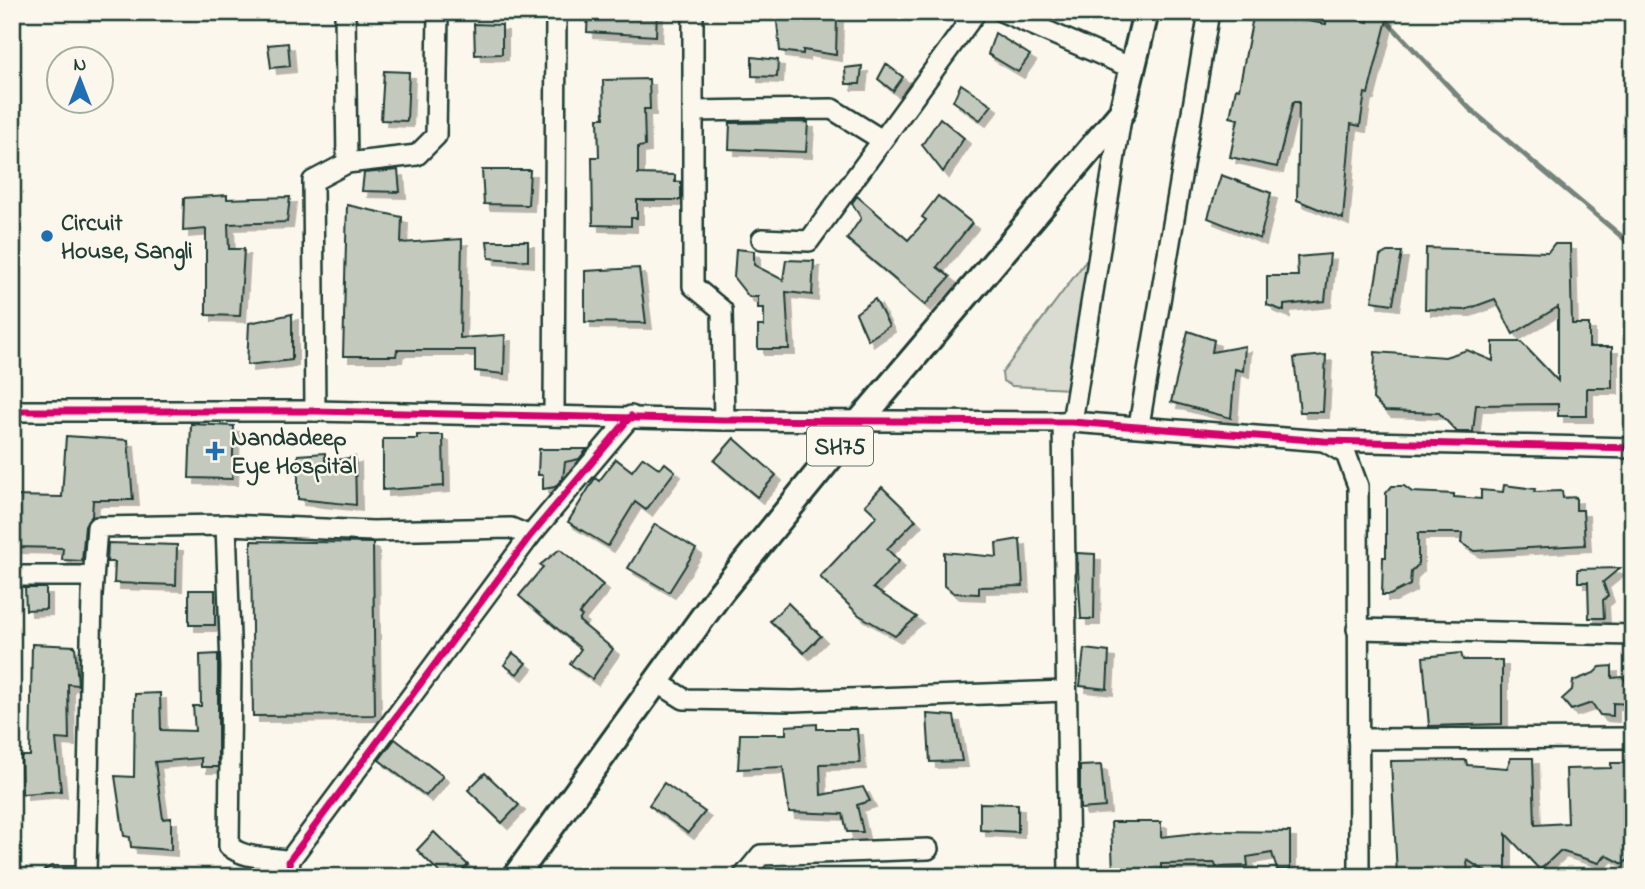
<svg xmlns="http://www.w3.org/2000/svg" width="1645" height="889" font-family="'Indie Flower',sans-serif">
	<defs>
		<filter id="shadow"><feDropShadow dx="6" dy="6" stdDeviation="0" flood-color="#0004"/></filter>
	</defs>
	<rect width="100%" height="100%" fill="#fbf7ec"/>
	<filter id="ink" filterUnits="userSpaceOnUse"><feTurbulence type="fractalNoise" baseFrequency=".0143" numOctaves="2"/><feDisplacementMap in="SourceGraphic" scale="14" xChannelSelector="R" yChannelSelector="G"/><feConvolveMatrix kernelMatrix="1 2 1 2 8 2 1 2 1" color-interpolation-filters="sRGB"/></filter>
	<g filter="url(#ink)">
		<path fill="#dbdcd1" stroke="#7d8c82" stroke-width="2" d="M1100,242l-30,147 -58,-3 -9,-5 -1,-8z"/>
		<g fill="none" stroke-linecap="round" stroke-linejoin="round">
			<path stroke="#74847b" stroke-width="5" d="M1383,17l87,92 163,137"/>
		</g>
		<g fill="#c4c9be" stroke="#1f3d34" stroke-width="2" filter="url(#shadow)">
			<path d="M588,12h69l-1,24 -69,-4z"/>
			<path d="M776,12l20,2v7l41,-4 -1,38 -33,-5v4l-23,-3z"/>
			<path d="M1254,12l72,12 1,-12 41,10v-10h21l-21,82 -3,-1 -5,33 -9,-2 -8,95 -46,-19 2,-98h-6l-16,65 -47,-10 8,-38 -8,-2 6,-29 3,1z"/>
			<path d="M474,24l28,1v29l-27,1z"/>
			<path d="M995,33l35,22 -12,17 -30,-18z"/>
			<path d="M288,43l2,23 -19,2 -3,-23z"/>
			<path d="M752,57l26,3 -1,17 -25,-1z"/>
			<path d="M886,64l17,13 -10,14 -15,-12z"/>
			<path d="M862,66l-2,18h-14l-1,-16z"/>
			<path d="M384,71l25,1 -2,49 -26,-1z"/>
			<path d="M649,79l1,30h-6l1,37 -7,1v27l37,1v7h6v18h-44v18h-6v8l-38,-1 -1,-68h7l-1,-39h6l-1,-38z"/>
			<path d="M961,84l31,21 -12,15 -27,-19z"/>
			<path d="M940,118l24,20 -21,34 -21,-27z"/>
			<path d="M808,122l-2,30 -77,-3 1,-26z"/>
			<path d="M398,170l2,22 -38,-1 2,-18z"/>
			<path d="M482,170h48l-2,35 -44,-1z"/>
			<path d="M1221,175l50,18 -11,46 -52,-21z"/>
			<path d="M227,195v4l63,-2 -3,25 -59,2 1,25h15l-4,67 -34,-1v-86l-23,2 1,-33z"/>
			<path d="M857,196l51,44 18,-20 -4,-3 16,-21 34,27 -35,44 13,10 -25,28 -78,-66 14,-21 -9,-15z"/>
			<path d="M347,205l55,12 -1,26 61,-4 -2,99 45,-3 -1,39 -29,-3v-21h-78l-1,6h-53z"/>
			<path d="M487,241h41v20l-39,-3z"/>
			<path d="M1554,244h16l2,80h17v23h23v41h-25v28h-29v-12l-82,1 -3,27h-16l-18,-19 -54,-2 -12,-12 2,-47 70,5 22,-7 26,11v-19h28l37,39v-74l-45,27 -18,-35 -30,11 -40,-1 1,-61 122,4z"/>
			<path d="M736,249l18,2v14l29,15 3,-20 28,1 -2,34 -26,-3 3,57h-31v-23h6v-18h-6v-11h-9l-15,-19z"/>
			<path d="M1387,252h15l-9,52 -21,-3 8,-45z"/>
			<path d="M1330,254l-5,47 -41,4v6l-17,-6v-29h31l-1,-19z"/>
			<path d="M639,268l7,55 -61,-1v-51z"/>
			<path d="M875,299l14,27 -21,14 -12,-27z"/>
			<path d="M292,314v46l-45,5 2,-42z"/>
			<path d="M1188,331l26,9 -2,12 33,-6 -2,25 -8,-2 -4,49 -60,-16z"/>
			<path d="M1326,355l-3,57h-23l-6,-54z"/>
			<path d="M191,424l43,2 -2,53 -43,-1z"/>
			<path d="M417,435h26l1,51 -61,4v-51h34z"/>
			<path d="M66,436l62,4 5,60h-40l-1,16 -7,10 -3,35 -20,-1 1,-12 -51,-1v-51l50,1z"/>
			<path d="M734,438l42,37 -19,22 -43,-36z"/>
			<path d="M539,449h48l-8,10 -14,3 -2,16 -8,9 -12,2v-14h-5z"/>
			<path d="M325,453v9l30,-5 1,48 -58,-6v-44z"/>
			<path d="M643,457l17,12 5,-6 10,8 -29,39 -11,-8 -27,44 -40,-24 27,-44 4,3 17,-22 16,12z"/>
			<path d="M1504,485l31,4 -1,3 28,-1 1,7 13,-1v13h7l2,35 -111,6 -13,-8 1,-10h-44v32l-7,7 -1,13 -20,10h-8l1,-38h3v-64l6,-7h12l8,6 42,2v3l27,2v-9l22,2z"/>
			<path d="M882,487l34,33 -29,29 12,12 -26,27 44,29 -22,19 -36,-21 -39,-38 57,-61 -12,-11z"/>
			<path d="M655,524l41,25 -27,43 -41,-24z"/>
			<path d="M1020,539l3,47 -44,1v7l-25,-1 -10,-8v-33l53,5 -1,-14z"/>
			<path d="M251,541l122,2 2,172 -122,1z"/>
			<path d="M108,543l69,2 -1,40 -62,-2 1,-21h-8z"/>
			<path d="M560,549l43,36 -24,29 3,2 -3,5 34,28 -21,30 -22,-15 11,-15 -62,-53 24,-29 -3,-2z"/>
			<path d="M1077,553l18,1 -1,65h-13z"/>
			<path d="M1620,568l-17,14 5,14 -5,4 1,18h-15l-1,-36h-10v-13z"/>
			<path d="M25,588h21v21l-20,1z"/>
			<rect x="189" y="590" width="26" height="35"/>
			<path d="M788,603l33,33 -17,17 -34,-32z"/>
			<path d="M32,644l43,2 3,39 -10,-1 1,56 -13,-1 5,52 -39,3 -1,-38h9z"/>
			<path d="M1084,649l25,3 -2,37 -27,-3z"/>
			<path d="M513,653l13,10 -9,11 -13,-9z"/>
			<path d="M1461,653l2,7h39v64l-73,2 -6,-69z"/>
			<path d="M218,654v113h-17v-9l-46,4 8,57 8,-1v32l-40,-3 -1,-10 -6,-1 -9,-60 19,1 1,-83 25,-1 1,37 34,1 -2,-25h8l-1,-51z"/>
			<path d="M1612,666v12l11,-1 9,13 -1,14 -18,-1v13l-13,-1 -8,-12 -21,7 -9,-11 10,-9 1,-9 21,-8 6,-6z"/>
			<path d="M927,714l27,2 8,45 -32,1z"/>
			<path d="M817,724v5h40l3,34 -40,1 1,31 42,-8 7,14 -13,4 6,27h-16l-4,-18 -54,-2 -6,-45 -45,2 2,-35h46v-8z"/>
			<path d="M395,739l48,37 -17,20 -47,-36z"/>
			<path d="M1511,758h22l2,67 33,-2 -2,-54 45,-1v-5h22l-3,95 -7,6 -17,-9 -7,8 -39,-12 -20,19 -34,-36v37l-15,4 -24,-15 1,14 -71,1 -6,-114 75,-1 1,5 40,3z"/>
			<path d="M1101,765l4,42 -25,2v-43z"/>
			<path d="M485,773l34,32 -17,18 -34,-33z"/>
			<path d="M664,783l41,29 -17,21 -39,-28z"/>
			<path d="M980,803l38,1v28l-38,-2z"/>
			<path d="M1111,822h50v15l54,-6 75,1v38h-13l-5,-17 -25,4 1,9 -32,1 -1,-4 -54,1v8l-48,1z"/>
			<path d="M434,832l34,33 -12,12h-12l-27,-27z"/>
		</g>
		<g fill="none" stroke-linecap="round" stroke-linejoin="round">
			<defs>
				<g id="minor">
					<path d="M693,12v274l29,24 2,110"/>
					<path d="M1003,12l131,57"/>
					<path d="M693,111l139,-2 50,31"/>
					<path d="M347,163l70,-8 19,-19 2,-124"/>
					<path d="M762,239l47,2 167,-229"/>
					<path d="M12,411h303l409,9 348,2 252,19 309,7"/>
					<path d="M315,411l-2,-230 34,-18 -2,-151"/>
					<path d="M554,415l2,-403"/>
					<path d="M1063,422l6,455"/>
					<path d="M1072,422l50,-310"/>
					<path d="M1139,425l70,-413"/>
					<path d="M1324,441l22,13 12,32 1,391"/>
					<path d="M226,525l5,142 -2,179c17,14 39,10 60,15"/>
					<path d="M12,576h81"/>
					<path d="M1357,629l276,6"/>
					<path d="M657,682l27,17 109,2 273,-10"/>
					<path d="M1358,739l275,-1"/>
					<path d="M86,874l6,-279 5,-68 129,-2 147,6 138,-3 19,8"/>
					<path d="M53,877h33"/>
					<path d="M291,877l-2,-16 241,-325 101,-120"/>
					<path d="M743,877l18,-22 167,-6"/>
				</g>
				<path id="major" d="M515,877l206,-285 139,-171 262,-309 24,-100"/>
			</defs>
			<use href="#minor" stroke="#1f3d34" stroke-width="24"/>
			<use href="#major" stroke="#1f3d34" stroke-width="30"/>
			<use href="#minor" stroke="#fbf7ec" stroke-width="19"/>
			<use href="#major" stroke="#fbf7ec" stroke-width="24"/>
			<defs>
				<g id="cycleway">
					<path d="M12,411h303l409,9 348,2 252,19 309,7"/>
					<path d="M291,877l-2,-16 241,-325 101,-120"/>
				</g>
			</defs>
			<use href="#cycleway" stroke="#fbf7ec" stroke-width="11"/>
			<use href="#cycleway" stroke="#d6006c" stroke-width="7"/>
		</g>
	</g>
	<g fill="#1f6fb2" stroke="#fbf7ec" stroke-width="2.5">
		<circle cx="47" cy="236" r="7"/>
		<path d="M211.5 440.5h7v7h7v7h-7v7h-7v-7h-7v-7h7z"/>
	</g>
	<g text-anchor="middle" stroke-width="5" stroke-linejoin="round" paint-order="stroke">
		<rect fill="#fbf7ec" stroke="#61756b" stroke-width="2" x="807" y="426.5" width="66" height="39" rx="5"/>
		<g font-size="23" font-weight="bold" fill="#1f3d34">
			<text x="840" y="454">SH75</text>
		</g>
		<g font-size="24" font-weight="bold" fill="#1f3d34" stroke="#fbf7ec" text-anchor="start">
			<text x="61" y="230">Circuit<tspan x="61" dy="28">House, Sangli</tspan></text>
			<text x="231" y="445">Nandadeep<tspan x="231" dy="28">Eye Hospital</tspan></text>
		</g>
	</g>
	<rect width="1645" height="889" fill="none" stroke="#fbf7ec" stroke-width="42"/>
	<rect x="21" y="21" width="1603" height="847" fill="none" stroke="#1f3d34" stroke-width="2.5" filter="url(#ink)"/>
	<g transform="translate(80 80)"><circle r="33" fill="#fbf7ec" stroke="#a3ada2" stroke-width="2"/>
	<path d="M0-5L12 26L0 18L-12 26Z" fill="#1f6fb2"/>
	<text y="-10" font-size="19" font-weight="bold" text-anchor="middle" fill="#1f3d34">N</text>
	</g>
</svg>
